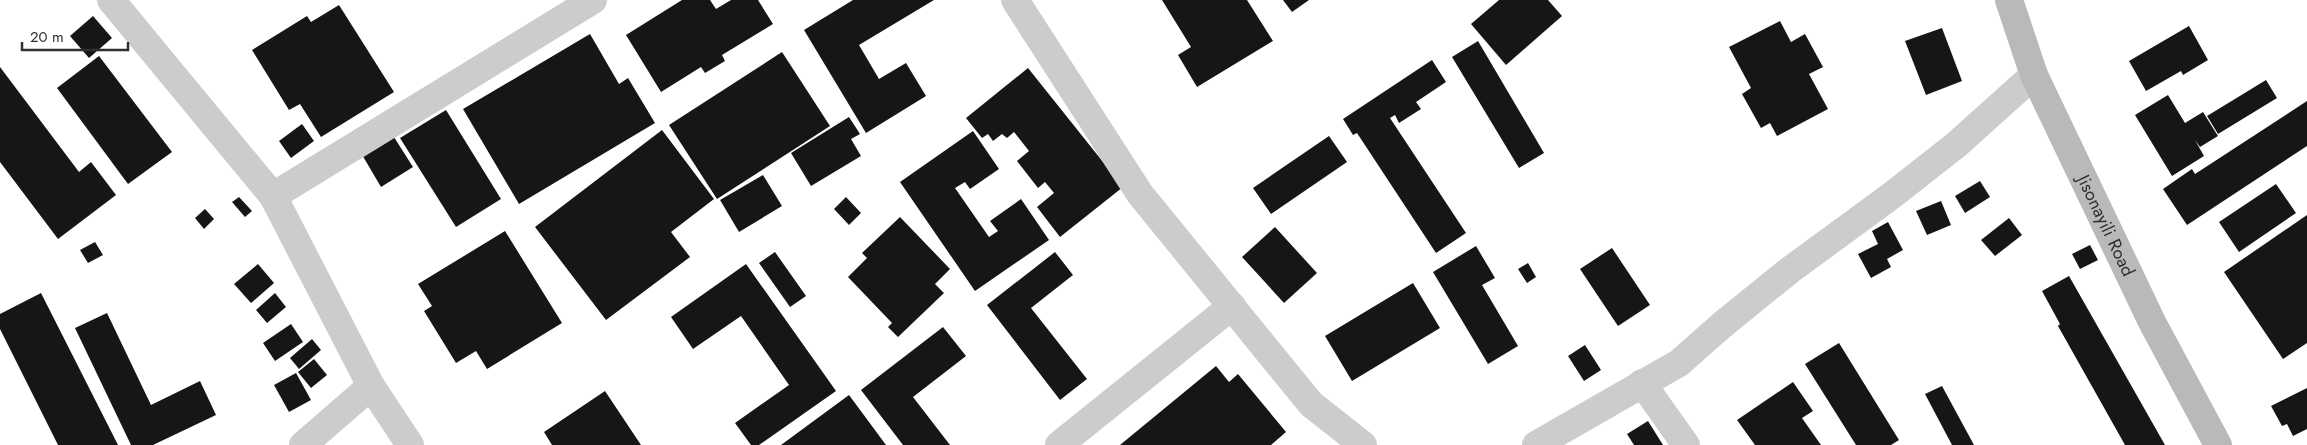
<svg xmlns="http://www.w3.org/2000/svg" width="2307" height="445" font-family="Jost,sans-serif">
	<rect width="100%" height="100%" fill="#fff"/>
	<g fill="#161616">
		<path d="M682,0h28l6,9 15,-9h27l15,24 -51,31 3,6 -20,12 -4,-6 -40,25 -35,-57z"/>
		<path d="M853,0h81l-75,45 20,34 27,-16 20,33 -60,37 -62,-103z"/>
		<path d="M1162,0h85l26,41 -76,46 -19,-32 13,-8z"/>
		<path d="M1283,0h26l-17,12z"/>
		<path d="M1499,0h49l14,16 -56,49 -35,-41z"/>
		<path d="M339,5l55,87 -73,45 -21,-33 -11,6 -37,-60 55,-34 4,6z"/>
		<path d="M93,16l19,22 -23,20 -19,-22z"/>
		<path d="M1780,21l11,21 14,-8 18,33 -14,7 19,35 -51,27 -7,-13 -9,5 -19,-34 9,-6 -22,-41z"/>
		<path d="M2189,26l19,34 -25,15 -2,-4 -35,20 -17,-30z"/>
		<path d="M1942,28l20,53 -36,14 -21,-54z"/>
		<path d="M590,34l29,50 9,-6 27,45 -136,81 -56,-95z"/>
		<path d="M1478,41l66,112 -25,15 -67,-111z"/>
		<path d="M782,52l48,74 -113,73 -48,-74z"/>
		<path d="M99,56l73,96 -44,32 -71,-96z"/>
		<path d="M1432,60l14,22 -30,20 5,7 -22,14 -4,-8 -5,3 76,115 -30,20 -79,-120 -4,2 -10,-16z"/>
		<path d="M0,67l79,105 12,-10 25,33 -58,44 -58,-77z"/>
		<path d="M1028,68l95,119 -63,50 -23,-30 17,-14 -9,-11 -7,6 -21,-27 12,-10 -15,-19 -7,6 -5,-4 -9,7 -5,-7 -6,4 -16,-20z"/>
		<path d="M2266,80l11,18 -59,36 -11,-18z"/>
		<path d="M2168,95l17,28 18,-11 15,24 -18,11 -5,-7 9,16 -32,20 -37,-61z"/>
		<path d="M2307,101v45l-120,79 -24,-36 29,-20 3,5z"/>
		<path d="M446,110l55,89 -45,28 -56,-89z"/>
		<path d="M849,117l11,17 -9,5 10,17 -50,30 -20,-33z"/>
		<path d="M302,124l12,17 -23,17 -12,-17z"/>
		<path d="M662,130l52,69 -43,33 19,25 -84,63 -71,-93z"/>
		<path d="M973,131l26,38 -29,20 -5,-7 -10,6 34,49 9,-6 -8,-10 31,-22 28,41 -74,51 -75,-109z"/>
		<path d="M392,134l21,33 -32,20 -20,-34z"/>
		<path d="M1329,136l18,26 -76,52 -18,-26z"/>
		<path d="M763,175l19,31 -43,26 -19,-32z"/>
		<path d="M1980,181l10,16 -25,16 -10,-17z"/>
		<path d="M2276,184l20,29 -57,39 -20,-30z"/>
		<path d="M239,197l13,14 -7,6 -13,-15z"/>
		<path d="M846,197l15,16 -12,12 -15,-16z"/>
		<path d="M1941,201l10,24 -24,10 -11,-24z"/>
		<path d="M205,209l9,10 -10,10 -9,-11z"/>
		<path d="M2307,215v128l-24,16 -59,-87z"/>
		<path d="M900,217l50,52 -15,15 9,9 -46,44 -10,-10 4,-4 -44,-46 19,-19 -5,-5z"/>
		<path d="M2009,218l13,17 -27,21 -14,-16z"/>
		<path d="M1888,222l15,28 -16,9 4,8 -20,11 -13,-24 20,-10 -6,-13z"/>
		<path d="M1275,227l42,46 -33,30 -42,-46z"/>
		<path d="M505,231l57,92 -75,46 -11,-18 -20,12 -32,-52 8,-5 -14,-22z"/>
		<path d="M95,242l8,13 -15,8 -8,-13z"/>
		<path d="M2090,245l8,15 -18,9 -8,-15z"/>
		<path d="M1476,246l19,32 -13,7 36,61 -30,18 -55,-92z"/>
		<path d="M1612,248l38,57 -32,21 -38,-57z"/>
		<path d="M775,252l31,44 -16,11 -31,-44z"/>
		<path d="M1055,252l18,23 -42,33 56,71 -27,21 -73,-95z"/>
		<path d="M1528,263l8,14 -9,6 -9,-14z"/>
		<path d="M258,264l16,19 -23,20 -17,-19z"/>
		<path d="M746,264l90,127 -77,54h-8l-16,-22 54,-38 -48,-69 -48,33 -22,-32z"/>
		<path d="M2069,276l96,169h-40l-67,-119 2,-2 -18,-33z"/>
		<path d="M1413,283l27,45 -88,53 -27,-45z"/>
		<path d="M41,293l77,152h-60l-58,-116v-15z"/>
		<path d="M275,293l11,14 -19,16 -11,-13z"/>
		<path d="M107,313l44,92 49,-24 16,34 -63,30h-22l-56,-117z"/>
		<path d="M291,324l12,18 -28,19 -12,-18z"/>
		<path d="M943,327l23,29 -53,41 37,48h-47l-42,-55z"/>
		<path d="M312,339l9,11 -22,19 -9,-11z"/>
		<path d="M1839,343l60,97 -8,5h-35l-51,-81z"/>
		<path d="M1585,345l16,25 -17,11 -16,-25z"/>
		<path d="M314,359l13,16 -16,13 -13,-16z"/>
		<path d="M1216,366l13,16 9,-8 48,58 -15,13h-151z"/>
		<path d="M296,373l15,27 -22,12 -15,-27z"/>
		<path d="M1793,382l20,29 -11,7 19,27h-66l-18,-25z"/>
		<path d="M1942,386l32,59h-22l-27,-51z"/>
		<path d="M2307,388v41l-14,7 -6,-12 -5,2 -11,-20z"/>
		<path d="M605,391l36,54h-89l-8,-13z"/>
		<path d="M849,395l37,50h-105z"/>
		<path d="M1648,421l15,24h-29l-7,-11z"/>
	</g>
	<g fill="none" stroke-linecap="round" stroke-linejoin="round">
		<g stroke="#ccc" stroke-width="28">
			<path d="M111,0l162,196 98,190 39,59"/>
			<path d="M1015,0l125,194 171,210 52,41"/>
			<path d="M273,196l320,-196"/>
			<path d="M1642,383l44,62"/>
			<path d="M303,445l68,-59"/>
			<path d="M1059,445l173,-139"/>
			<path d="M1536,445l143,-82 43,-38 68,-55 101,-74 65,-51 78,-70"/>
		</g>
		<path stroke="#b9b9b9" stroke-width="28" id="s1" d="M2009,0l25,75 118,247 66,123"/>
	</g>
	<g text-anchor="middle" stroke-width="5" stroke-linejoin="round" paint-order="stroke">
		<g font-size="18" fill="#2f2f2f" stroke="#fff">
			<text dy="6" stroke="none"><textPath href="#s1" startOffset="246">Jisonayili Road</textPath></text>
		</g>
	</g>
	<path d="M22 42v8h106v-8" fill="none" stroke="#2f2f2f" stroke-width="2.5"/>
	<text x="30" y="42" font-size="15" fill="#2f2f2f" stroke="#ffffff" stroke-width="4" paint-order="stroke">20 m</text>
</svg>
